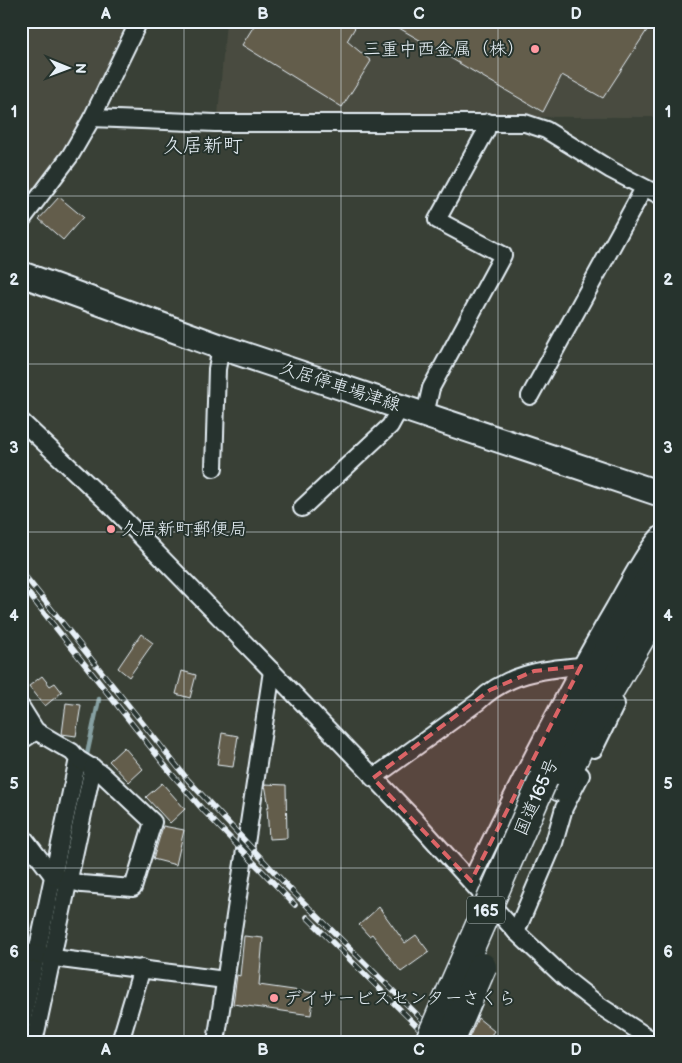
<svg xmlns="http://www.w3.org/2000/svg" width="682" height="1063" font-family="'Balsamiq Sans','Klee One',sans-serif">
	<rect width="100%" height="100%" fill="#394036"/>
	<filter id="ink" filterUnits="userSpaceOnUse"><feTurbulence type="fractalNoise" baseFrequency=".02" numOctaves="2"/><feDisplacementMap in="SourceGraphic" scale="10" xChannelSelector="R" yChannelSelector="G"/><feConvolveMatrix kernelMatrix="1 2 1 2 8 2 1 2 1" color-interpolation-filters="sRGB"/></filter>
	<g filter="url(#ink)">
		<g fill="#494c41">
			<path d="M21,21h107l-24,50 4,2 -35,65 -52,74z"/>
			<path d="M226,21h435v96l-443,-1z"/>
		</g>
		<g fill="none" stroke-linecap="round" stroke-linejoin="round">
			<path stroke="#86a0a2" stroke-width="4.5" d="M86,759l13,-60"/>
		</g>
		<g fill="#645d4c" stroke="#e8f1f8">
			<path d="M257,21h102l-12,20 24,20 -29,46 -100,-62z"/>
			<path d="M387,21h266l-50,77 -41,-23 -19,37z"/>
			<path d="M59,197l24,20 -20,23 -24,-21z"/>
			<path d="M141,634l12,9 -24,34 -11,-9z"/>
			<path d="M182,671l14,4 -6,23 -14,-4z"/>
			<path d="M42,676l8,10 5,-3 7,9 -17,14 -16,-20z"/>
			<path d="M66,703l15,2 -5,31 -14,-2z"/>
			<path d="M222,733l16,3 -5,31 -16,-2z"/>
			<path d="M124,747l19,22 -14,13 -20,-21z"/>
			<path d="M162,783l23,26 -15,14 -24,-26z"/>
			<path d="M265,784l21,1 1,53 -18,1 -2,-32h2z"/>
			<path d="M163,826l21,4 -8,35 -23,-6z"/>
			<path d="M379,907l26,36 11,-8 13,17 -28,20 -29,-38 -3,2 -10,-11z"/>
			<path d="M244,936l19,2 -4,47 55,8 -3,22 -78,-11 4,-29 3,1z"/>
			<path d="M478,1018l16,13 -8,11h-19z"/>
		</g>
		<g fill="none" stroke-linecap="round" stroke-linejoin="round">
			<defs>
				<g id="minor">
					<path d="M92,118l123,5h310l21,7 65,40 50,26"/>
					<path d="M21,221l49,-65 22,-38 47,-97"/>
					<path d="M530,396l114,-208"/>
					<path d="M425,415l6,-27 72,-133 -66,-35 49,-89 2,-9"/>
					<path d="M21,421l89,84 162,166 142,148 102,113 51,48 33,26 55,36"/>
					<path d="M214,468l3,-99 4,-22"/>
					<path d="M302,508l88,-82 11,-20"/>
					<path d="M21,707l15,24"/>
					<path d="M21,741l15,-10 36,21 6,7 -57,269"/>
					<path d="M594,749l22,-45"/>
					<path d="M373,778l105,-76c28,-28 65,-33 103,-36"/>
					<path d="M21,834l32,42 29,8 51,4 20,-66 -52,-49 -23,-14"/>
					<path d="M471,881c44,-92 91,-184 143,-273 10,-17 33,-62 47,-74"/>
					<path d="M516,932l38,-89 10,-35 17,-33"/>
					<path d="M21,951l40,8 164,21"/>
					<path d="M34,1042l59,-275"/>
					<path d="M120,1042l22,-74"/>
					<path d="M216,1042l56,-371"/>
				</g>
				<path id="secondary" d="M21,274l200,73 440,147"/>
				<g id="trunk">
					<path d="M544,778c34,-77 73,-145 117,-217"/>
					<path d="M560,787l34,-70 67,-114"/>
				</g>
			</defs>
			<use href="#minor" stroke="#e8f1f8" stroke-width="20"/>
			<use href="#secondary" stroke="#e8f1f8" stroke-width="28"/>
			<use href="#trunk" stroke="#e8f1f8" stroke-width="31"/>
			<use href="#minor" stroke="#26332d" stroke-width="16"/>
			<use href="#secondary" stroke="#26332d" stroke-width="24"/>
			<use href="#trunk" stroke="#26332d" stroke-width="28"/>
			<defs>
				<g id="rail">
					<path d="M21,571l167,209 104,111 153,151"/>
					<path d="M21,584l150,189 32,37 92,95"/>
					<path d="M307,917l126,125"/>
				</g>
			</defs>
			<use href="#rail" stroke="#e8f1f8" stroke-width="5.5"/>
			<use href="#rail" stroke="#26332d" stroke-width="4" stroke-dasharray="11" stroke-linecap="butt"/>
			<defs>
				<g id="trunk-bridge">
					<path d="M429,1042l115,-264"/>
					<path d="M450,1042l32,-75"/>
				</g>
			</defs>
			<use href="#trunk-bridge" stroke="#e8f1f8" stroke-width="31" stroke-linecap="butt"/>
			<use href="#trunk-bridge" stroke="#26332d" stroke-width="28"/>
		</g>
	</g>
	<path fill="#db6466" fill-opacity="0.2" stroke="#db6466" stroke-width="4" stroke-dasharray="10 6" stroke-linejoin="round" d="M581,666l-110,215 -98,-103 117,-88 44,-19z"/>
	<path fill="none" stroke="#e8f1f8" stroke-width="1" stroke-opacity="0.55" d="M184,21v1021M341,21v1021M498,21v1021M21,196h640M21,364h640M21,532h640M21,700h640M21,868h640"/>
	<g fill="#ff9aa2" stroke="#26332d" stroke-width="2">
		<circle cx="535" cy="49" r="5"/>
		<circle cx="111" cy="529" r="5"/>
		<circle cx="274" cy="998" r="5"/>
	</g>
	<g text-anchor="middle" stroke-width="4" stroke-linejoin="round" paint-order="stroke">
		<rect fill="#26332d" stroke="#aeb8bb" stroke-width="1" x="467" y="896.5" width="38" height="27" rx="4"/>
		<g font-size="16" font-weight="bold" fill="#e8f1f8">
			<text x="486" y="916">165</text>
		</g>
		<g font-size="18" fill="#e8f1f8" stroke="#26332d" text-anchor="start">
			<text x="525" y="55" text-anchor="end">三重中西金属（株）</text>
			<text x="121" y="535">久居新町郵便局</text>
			<text x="284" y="1004">デイサービスセンターさくら</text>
		</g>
		<g font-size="18" fill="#e8f1f8" stroke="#26332d">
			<text transform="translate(340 386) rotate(18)" y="6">久居停車場津線</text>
			<text transform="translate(536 797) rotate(-66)" y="6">国道165号</text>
		</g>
		<g font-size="20" fill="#e8f1f8" stroke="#26332d">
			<text x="203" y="152">久居新町</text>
		</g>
	</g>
	<rect width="682" height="1063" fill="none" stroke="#26332d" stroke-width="55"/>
	<g transform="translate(68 68) rotate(91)" stroke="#26332d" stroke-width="4" paint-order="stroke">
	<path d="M0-4L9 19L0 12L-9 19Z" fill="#e8f1f8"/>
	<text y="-8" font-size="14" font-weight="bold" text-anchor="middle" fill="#e8f1f8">N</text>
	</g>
	<rect x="28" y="28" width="626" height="1008" fill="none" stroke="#e8f1f8" stroke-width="2"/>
	<g font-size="16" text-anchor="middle" font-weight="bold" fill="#e8f1f8">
		<text x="106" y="19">A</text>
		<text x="263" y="19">B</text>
		<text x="419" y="19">C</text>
		<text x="576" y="19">D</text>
		<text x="14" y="117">1</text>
		<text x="668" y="117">1</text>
		<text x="14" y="285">2</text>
		<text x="668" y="285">2</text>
		<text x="14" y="453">3</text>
		<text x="668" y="453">3</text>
		<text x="14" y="621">4</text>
		<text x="668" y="621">4</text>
		<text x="14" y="789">5</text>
		<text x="668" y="789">5</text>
		<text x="14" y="957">6</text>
		<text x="668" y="957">6</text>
		<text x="106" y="1055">A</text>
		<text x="263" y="1055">B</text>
		<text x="419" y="1055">C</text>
		<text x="576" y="1055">D</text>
	</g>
</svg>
